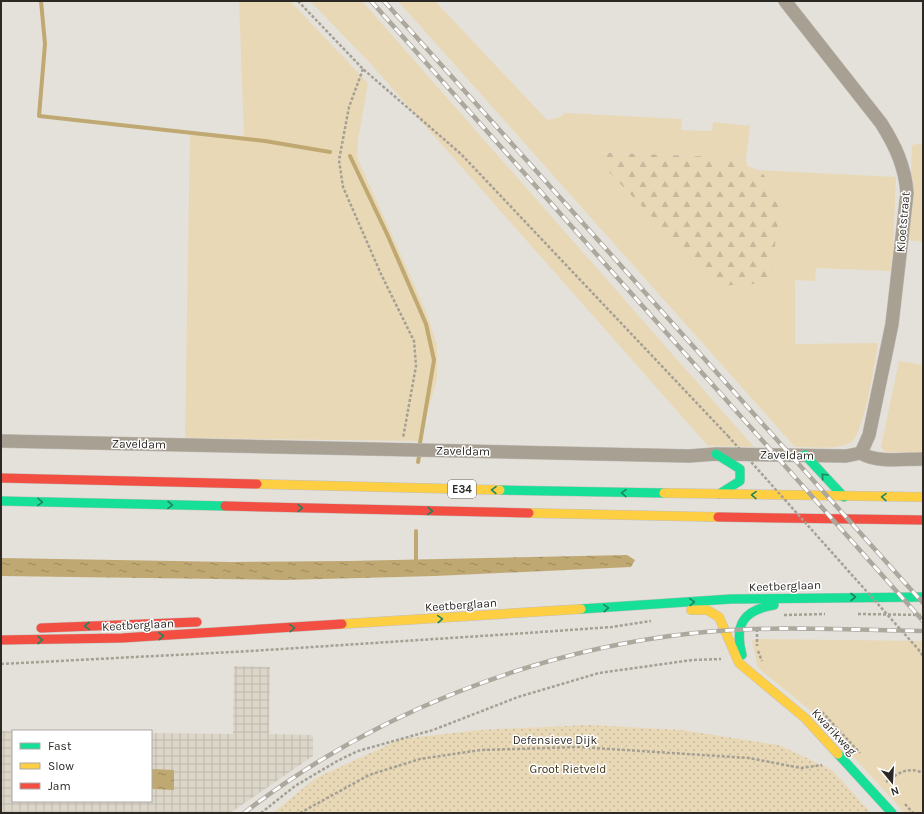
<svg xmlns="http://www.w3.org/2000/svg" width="924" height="814" font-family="Karla,sans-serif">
	<defs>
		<pattern id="industrial-grid" width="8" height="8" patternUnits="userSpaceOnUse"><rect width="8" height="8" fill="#dcd6c8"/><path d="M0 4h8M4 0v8" fill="none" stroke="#bdb8ac"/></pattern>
		<pattern id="forest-firs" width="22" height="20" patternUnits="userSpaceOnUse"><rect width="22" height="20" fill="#e8d8b6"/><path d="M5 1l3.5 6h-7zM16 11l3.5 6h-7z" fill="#c7b99c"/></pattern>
		<pattern id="park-dots" width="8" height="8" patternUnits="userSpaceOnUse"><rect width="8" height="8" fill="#e8d8b6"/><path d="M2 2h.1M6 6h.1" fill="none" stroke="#c7b99c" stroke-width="1.8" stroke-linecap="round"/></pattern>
		<pattern id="water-ripples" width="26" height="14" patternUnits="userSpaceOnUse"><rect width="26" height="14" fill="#c0a872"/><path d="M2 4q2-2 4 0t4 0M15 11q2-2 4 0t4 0" fill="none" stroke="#9c895d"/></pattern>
	</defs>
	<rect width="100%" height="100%" fill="#e4e1da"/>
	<path fill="url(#industrial-grid)" d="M234,666l36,1 -1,67 44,1v21l-83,57h-229v-82h28h-16v70h138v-68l82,1z"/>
	<g fill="#e8d8b6">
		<path d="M239,1h51l78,82 -10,57 -1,17 68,152 12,36v34l-18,62 -234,-3 5,-307 54,5z"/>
		<path d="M310,1h52l392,446 -46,-1 -339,-384z"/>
		<path d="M398,1h37l112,119 13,-3 5,-4 117,6 -1,11 31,1 1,-9 37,4 -4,32 -155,-6 173,23 -6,-5 138,7 -4,94 -76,-3 -1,13 -20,-1v64l83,-1c-3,18 -14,93 -28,100 -15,7 -38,4 -55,4z"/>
		<path d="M923,143v99l-15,-2 4,-95z"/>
		<path d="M899,361l24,4v87h-38l-4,-5z"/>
		<path d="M757,639l166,2v172h-18l-94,-102 -53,-43 -6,-27z"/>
	</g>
	<path fill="url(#forest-firs)" d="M590,152l156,6 1,8 11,4 6,5 16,33 -10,75 -52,3z"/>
	<path fill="url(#park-dots)" d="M588,725l93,5 98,15 53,25 39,43h-598l43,-35 85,-39 79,-9z"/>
	<g fill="url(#water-ripples)">
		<path d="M627,555l8,5 -4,7 -196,9 -151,4 -283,-4v-18l231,4 116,-1z"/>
		<path d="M152,769l22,1v20l-22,-1z"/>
	</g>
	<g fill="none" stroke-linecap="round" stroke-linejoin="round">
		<g stroke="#c0a872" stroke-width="4">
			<path d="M41,1l4,43 -6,72 226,25 65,11"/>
			<path d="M350,156l37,78 39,90 8,36 -14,83"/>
			<path d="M418,462l1,-5"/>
			<path d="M416,564v-33"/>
		</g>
		<defs>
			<g id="street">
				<path d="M785,1l96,122c14,22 24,43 26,70l-15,131 -23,111 -8,18"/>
				<path d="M1,441l688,15 27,-2 130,2 15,-3c14,10 45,6 62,6"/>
			</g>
			<g id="fast">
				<path d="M716,454l24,15v12l-21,13"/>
				<path d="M805,455l39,42"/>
				<path d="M500,490l164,3"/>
				<path d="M1,501l224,5"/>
				<path d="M581,609l150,-10 192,-2"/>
				<path d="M742,655c-8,-30 1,-45 32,-50"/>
				<path d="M838,754l54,59"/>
			</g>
			<g id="slow">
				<path d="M257,484l243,6"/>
				<path d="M664,493l259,4"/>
				<path d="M529,513l189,4"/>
				<path d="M691,610h16l12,7 20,46 66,55 33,36"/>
				<path d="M342,624l239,-15"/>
			</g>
			<g id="jam">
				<path d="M1,478l256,6"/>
				<path d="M225,506l304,7"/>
				<path d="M718,517l205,3"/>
				<path d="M41,628l156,-6"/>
				<path d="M1,640l121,-2 220,-14"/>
			</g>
		</defs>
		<use href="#street" stroke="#c2bfba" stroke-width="14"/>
		<use href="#fast" stroke="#c2bfba" stroke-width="10"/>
		<use href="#slow" stroke="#c2bfba" stroke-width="10"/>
		<use href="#jam" stroke="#c2bfba" stroke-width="10"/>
		<g stroke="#a5a094" stroke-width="2.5" stroke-dasharray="3 2" stroke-linecap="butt">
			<path d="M298,1l65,68 98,85 267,282"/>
			<path d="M363,69l-14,38 -10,53 4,27 38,87 33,67 2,25 -13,72"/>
			<path d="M858,614l65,1"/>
			<path d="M784,615l41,-1"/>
			<path d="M757,629v17"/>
			<path d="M918,649l5,7"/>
			<path d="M758,651l4,10"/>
			<path d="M1,664l250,-13 276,-18 85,-6 39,-6"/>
			<path d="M822,712l38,41"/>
			<path d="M886,782c12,-9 22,-16 37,-9"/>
			<path d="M905,804l8,9"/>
			<path d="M261,813l34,-27 44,-26 19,-9 75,-21 85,-33 81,-24 93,-13 29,-1"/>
			<path d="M300,813l69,-38 51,-16 60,-9 99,-3 170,11 52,10 21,-3"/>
		</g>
		<use href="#street" stroke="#a8a193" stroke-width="13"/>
		<use href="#fast" stroke="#16e098" stroke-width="9"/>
		<use href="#slow" stroke="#ffcf43" stroke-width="9"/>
		<use href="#jam" stroke="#f24e42" stroke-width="9"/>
		<defs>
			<g id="rail">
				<path d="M371,1l552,620"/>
				<path d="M384,1l539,602"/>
				<path d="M244,813c128,-99 290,-163 451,-180 76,-8 152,-3 228,-2"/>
			</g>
		</defs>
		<use href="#rail" stroke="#ada89e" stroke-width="4.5"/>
		<use href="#rail" stroke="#fff" stroke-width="3" stroke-dasharray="9" stroke-linecap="butt"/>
		<path stroke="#a5a094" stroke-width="2.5" stroke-dasharray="3 2" stroke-linecap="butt" d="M728,436l190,213"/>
	</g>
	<defs><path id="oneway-chevron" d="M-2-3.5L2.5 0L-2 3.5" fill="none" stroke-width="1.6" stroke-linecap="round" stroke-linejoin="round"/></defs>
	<g stroke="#21845e">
		<use href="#oneway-chevron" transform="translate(824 476) rotate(-133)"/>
		<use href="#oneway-chevron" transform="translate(494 490) rotate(-179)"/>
		<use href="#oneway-chevron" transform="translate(624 493) rotate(-179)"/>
		<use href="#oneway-chevron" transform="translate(754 495) rotate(-179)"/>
		<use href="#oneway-chevron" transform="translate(884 497) rotate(-179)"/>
		<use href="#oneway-chevron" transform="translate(40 502) rotate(1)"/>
		<use href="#oneway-chevron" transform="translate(170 505) rotate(1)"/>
		<use href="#oneway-chevron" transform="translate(300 508) rotate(1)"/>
		<use href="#oneway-chevron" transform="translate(430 511) rotate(1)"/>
		<use href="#oneway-chevron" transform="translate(853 597)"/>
		<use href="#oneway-chevron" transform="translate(692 602) rotate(-3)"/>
		<use href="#oneway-chevron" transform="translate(606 608) rotate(-4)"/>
		<use href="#oneway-chevron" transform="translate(440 619) rotate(-4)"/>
		<use href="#oneway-chevron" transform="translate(87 626) rotate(178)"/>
		<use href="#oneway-chevron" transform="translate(292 628) rotate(-4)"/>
		<use href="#oneway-chevron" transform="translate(161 636) rotate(-3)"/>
		<use href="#oneway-chevron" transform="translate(40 640) rotate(-1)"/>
	</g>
	<g text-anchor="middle" stroke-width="3" stroke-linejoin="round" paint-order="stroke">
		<rect fill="#fff" stroke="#6b6966" stroke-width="1" x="448" y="480" width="28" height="18" rx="3"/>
		<g font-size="11" font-weight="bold" fill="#2c2925">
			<text x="462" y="493">E34</text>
		</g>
		<g font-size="12" fill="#2c2925" stroke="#fff">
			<text transform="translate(903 222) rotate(-85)" y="4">Kloetstraat</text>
			<text transform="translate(139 444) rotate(1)" y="4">Zaveldam</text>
			<text transform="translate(463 451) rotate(1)" y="4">Zaveldam</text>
			<text transform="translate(787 455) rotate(1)" y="4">Zaveldam</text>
			<text transform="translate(785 586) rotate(-2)" y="4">Keetberglaan</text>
			<text transform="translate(461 605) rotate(-4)" y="4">Keetberglaan</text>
			<text transform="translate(138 625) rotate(-3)" y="4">Keetberglaan</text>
			<text transform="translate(834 732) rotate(47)" y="4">Kwarikweg</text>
			<text x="555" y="744">Defensieve Dijk</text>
		</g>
		<g font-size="12" fill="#3f3110" stroke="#fff">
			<text x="568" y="773">Groot Rietveld</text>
		</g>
	</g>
	<rect width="924" height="814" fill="none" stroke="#2c2925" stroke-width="4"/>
	<rect x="12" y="730" width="140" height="72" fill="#ffffff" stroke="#aba9a8"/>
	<rect x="20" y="743" width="20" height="6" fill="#16e098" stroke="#aba9a8"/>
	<text x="48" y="750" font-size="12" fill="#2c2925">Fast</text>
	<rect x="20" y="763" width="20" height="6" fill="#ffcf43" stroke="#aba9a8"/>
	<text x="48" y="770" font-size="12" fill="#2c2925">Slow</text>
	<rect x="20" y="783" width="20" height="6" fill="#f24e42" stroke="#aba9a8"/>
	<text x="48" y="790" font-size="12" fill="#2c2925">Jam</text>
	<g transform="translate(892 782) rotate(162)" stroke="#ffffff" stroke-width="3" paint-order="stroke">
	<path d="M0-3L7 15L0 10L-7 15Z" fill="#2c2925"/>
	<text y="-6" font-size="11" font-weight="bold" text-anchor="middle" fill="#2c2925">N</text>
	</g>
</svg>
